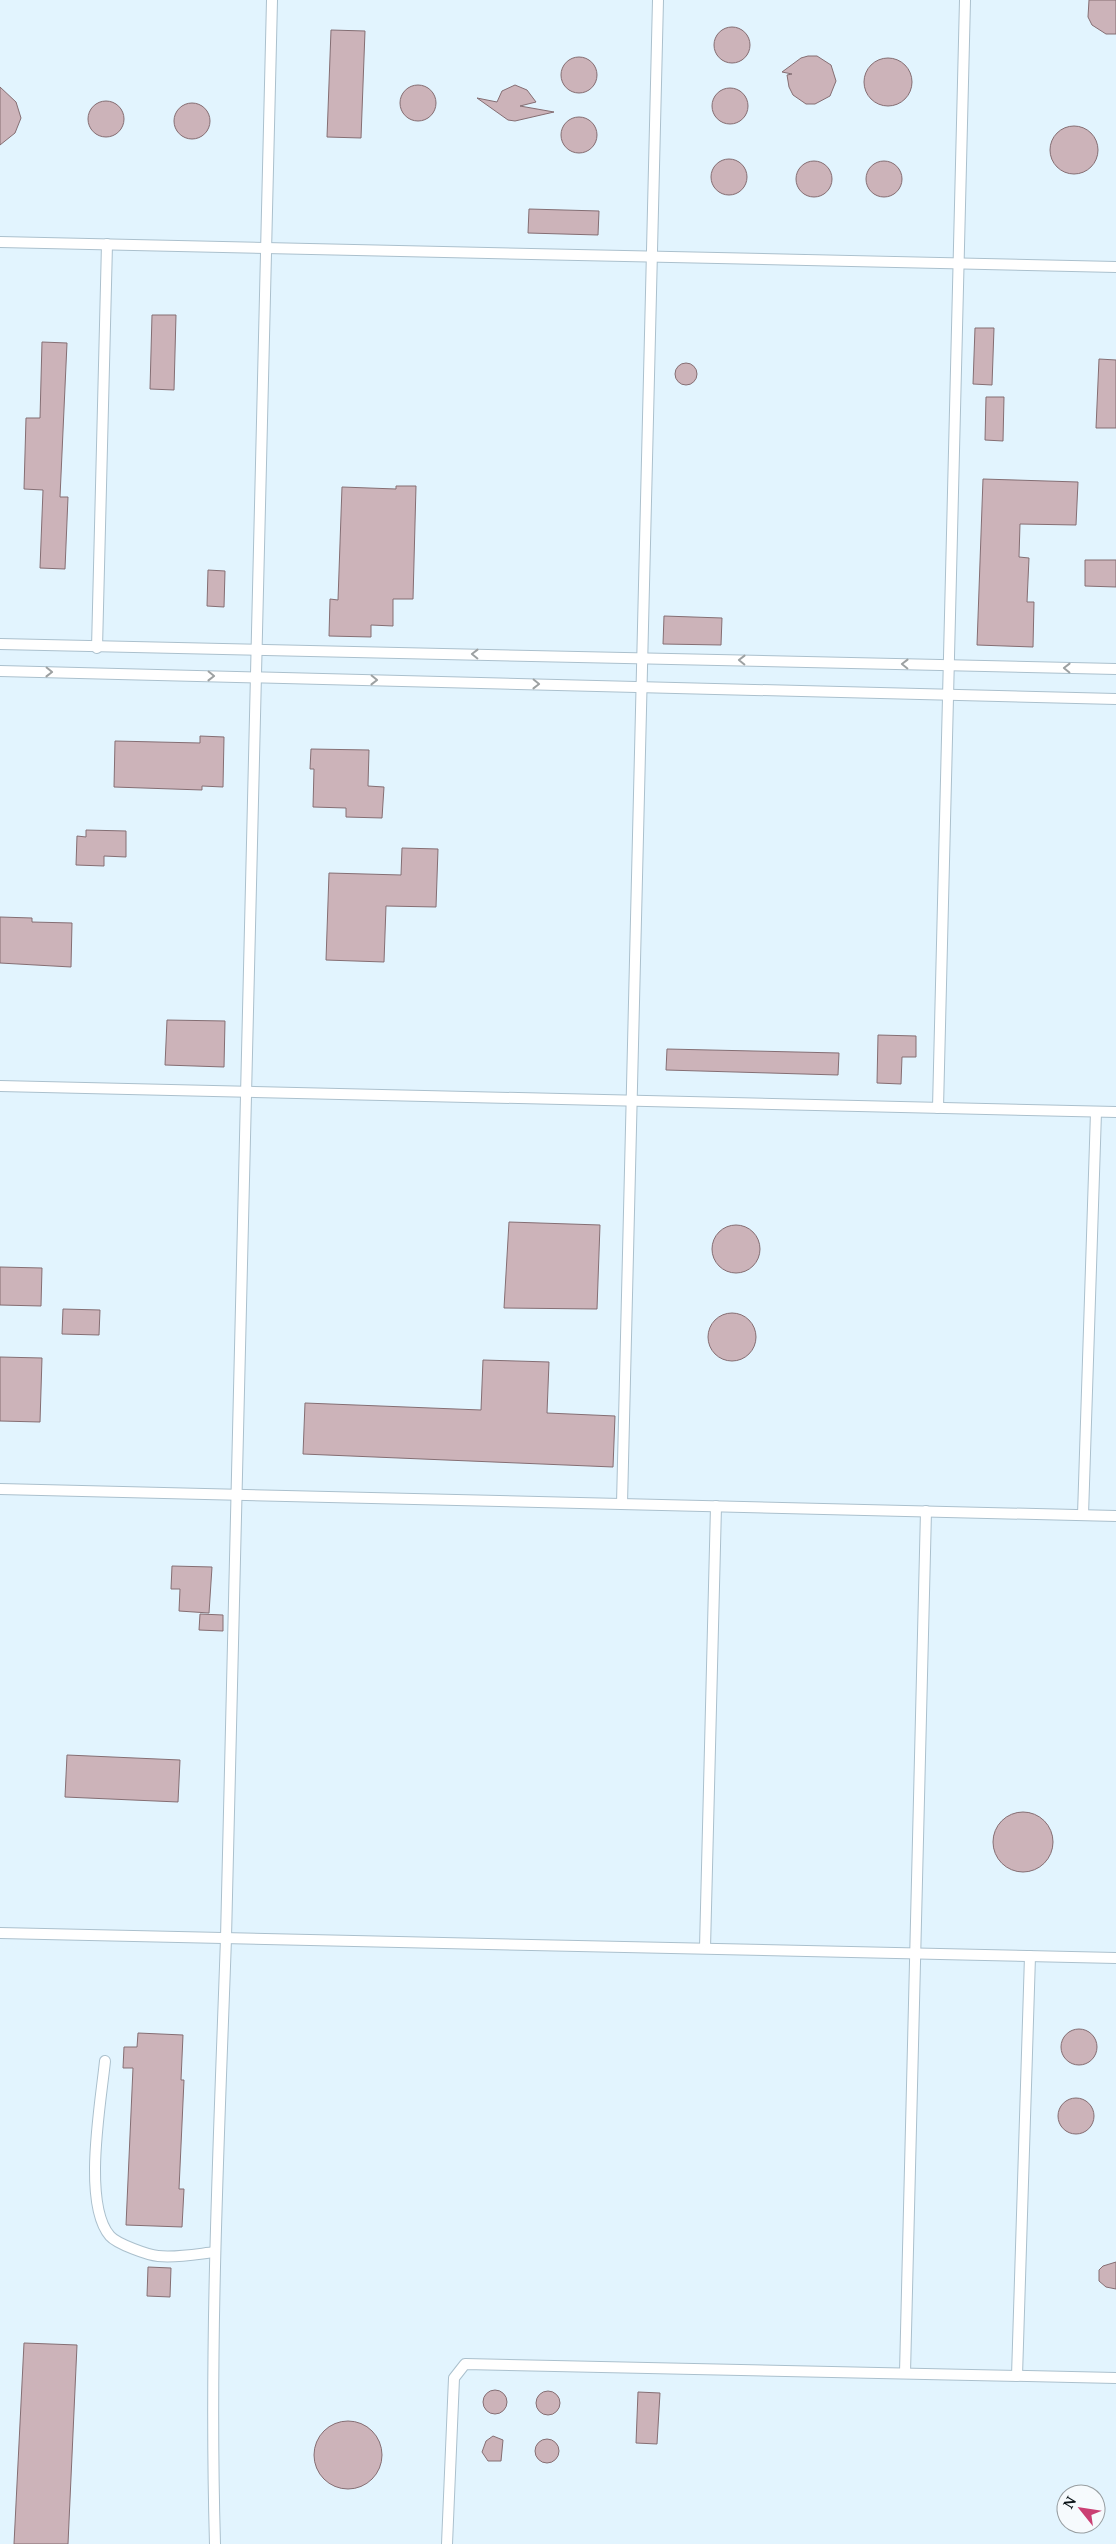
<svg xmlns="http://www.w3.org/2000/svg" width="1116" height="2544" font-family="'Noto Serif',serif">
	<rect width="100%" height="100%" fill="#f6fafd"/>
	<path fill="#e2f4fe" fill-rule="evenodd" d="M0,0h1116v2544h-1116zM1066,2494h30v30h-30z"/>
	<g fill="#ccb3b9" stroke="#856e73">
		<path d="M1089,0h27v34h-10l-14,-9 -4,-8z"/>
		<circle cx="732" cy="45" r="18"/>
		<path d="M331,30l34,1 -4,107 -34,-1z"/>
		<path d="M808,56h9l14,9 5,16 -6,15 -15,8h-9l-13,-9 -4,-8 -2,-12 5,-1 -10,-2 19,-14z"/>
		<circle cx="579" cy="75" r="18"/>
		<circle cx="888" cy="82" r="24"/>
		<path d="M515,85l12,5 9,12 -16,4 34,6 -39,9 -7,-1 -31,-22 20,4 5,-11z"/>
		<circle cx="418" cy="103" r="18"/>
		<path d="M0,87l16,15 5,16 -6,15 -15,12z"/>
		<circle cx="730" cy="106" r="18"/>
		<circle cx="106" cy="119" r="18"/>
		<circle cx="192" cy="121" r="18"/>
		<circle cx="579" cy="135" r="18"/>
		<circle cx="1074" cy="150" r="24"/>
		<circle cx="729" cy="177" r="18"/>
		<circle cx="814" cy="179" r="18"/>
		<circle cx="884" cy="179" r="18"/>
		<path d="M529,209l70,2 -1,24 -70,-2z"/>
		<path d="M152,315h24l-2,75 -24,-1z"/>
		<path d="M975,328h19l-2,57 -19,-1z"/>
		<path d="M42,342l25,1 -7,154h8l-3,72 -25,-1 3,-78 -19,-1 2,-71h14z"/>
		<path d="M1099,359l17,1v68h-20z"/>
		<circle cx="686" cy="374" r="11"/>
		<path d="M986,397h18l-1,44 -18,-1z"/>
		<path d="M983,479l95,3 -2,43 -56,-1 -1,33 10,1 -2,44h7l-1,45 -56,-2z"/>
		<path d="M396,486h20l-3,113h-20v27l-22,-1v12l-42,-1 1,-37 8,1 4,-113 54,2z"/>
		<path d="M1085,560h31v27l-31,-1z"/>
		<path d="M208,570l17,1 -1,36 -17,-1z"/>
		<path d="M664,616l58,2 -1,27 -58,-1z"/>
		<path d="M200,736l24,1 -1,50 -21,-1v4l-88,-3 1,-46 85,2z"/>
		<path d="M311,749l58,1 -1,36 16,1 -2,31 -36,-1v-9l-33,-1 1,-38h-4z"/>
		<path d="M86,830l40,1v26l-22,-1v10l-28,-1 1,-29 9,1z"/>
		<path d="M402,848l36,1 -2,58 -50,-1 -2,56 -58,-2 3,-87 72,2z"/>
		<path d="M0,917l32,1v4l40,1 -1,44 -71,-4z"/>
		<path d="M167,1020l58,1 -1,46 -59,-2z"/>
		<path d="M878,1035l38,1v21h-14l-1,27 -24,-1z"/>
		<path d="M667,1049l172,4 -1,22 -172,-5z"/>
		<path d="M509,1222l91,3 -3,84 -93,-1z"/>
		<circle cx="736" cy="1249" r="24"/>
		<path d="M0,1267l42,1 -1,38 -41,-1z"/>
		<path d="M63,1309l37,1 -1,25 -37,-1z"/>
		<circle cx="732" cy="1337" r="24"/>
		<path d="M0,1357l42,1 -2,64 -40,-1z"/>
		<path d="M483,1360l66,2 -2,51 68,3 -2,51 -310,-13 2,-51 176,7z"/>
		<path d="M172,1566l40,1 -3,46 -30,-2 1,-22h-9z"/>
		<path d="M200,1614l23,1v16l-24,-1z"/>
		<path d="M67,1755l113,5 -2,42 -113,-5z"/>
		<circle cx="1023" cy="1842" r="30"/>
		<circle cx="1079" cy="2047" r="18"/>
		<path d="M138,2033l45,2 -2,45h3l-5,109h5l-2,38 -56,-2 7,-157h-10l1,-21h13z"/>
		<circle cx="1076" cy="2116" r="18"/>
		<path d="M1116,2262v27l-10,-2 -7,-6v-11l4,-4z"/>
		<path d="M148,2267l23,1 -1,29 -23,-1z"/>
		<path d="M24,2343l53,2 -9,199h-54z"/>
		<circle cx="495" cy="2402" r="12"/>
		<circle cx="548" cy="2403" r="12"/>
		<path d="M638,2392l22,1 -3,51 -21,-1z"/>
		<circle cx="348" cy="2455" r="34"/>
		<path d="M493,2436l10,4 -2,21h-13l-6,-9 4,-11z"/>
		<circle cx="547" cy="2451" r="12"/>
	</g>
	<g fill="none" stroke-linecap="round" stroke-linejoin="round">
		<defs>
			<g id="lane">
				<path d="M0,242l1116,25"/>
				<path d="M0,644l1116,25"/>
				<path d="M97,648l10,-404"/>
				<path d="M0,671l1116,28"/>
				<path d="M0,1086l1116,26"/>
				<path d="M938,1108l27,-1108"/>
				<path d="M0,1489l1116,27"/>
				<path d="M622,1504l36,-1504"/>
				<path d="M1083,1515l13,-403"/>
				<path d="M0,1933l1116,25"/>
				<path d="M705,1948l11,-442"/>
				<path d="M105,2061c-4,41 -23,143 5,175 7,8 38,19 48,20 19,2 39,-2 57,-4"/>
				<path d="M905,2373l21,-862"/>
				<path d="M1017,2376l13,-420"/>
				<path d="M215,2544c-6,-202 4,-404 11,-606l46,-1938"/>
				<path d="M447,2544l7,-166 11,-14 651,14"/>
			</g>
		</defs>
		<use href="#lane" stroke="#abc0cd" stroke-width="12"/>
		<use href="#lane" stroke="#fff" stroke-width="10"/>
	</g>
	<defs><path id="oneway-chevron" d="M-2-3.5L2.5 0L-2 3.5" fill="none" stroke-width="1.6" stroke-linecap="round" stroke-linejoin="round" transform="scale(1.25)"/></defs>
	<g stroke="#9da1a2">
		<use href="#oneway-chevron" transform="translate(475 654) rotate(-179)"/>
		<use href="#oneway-chevron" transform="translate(742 660) rotate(-179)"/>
		<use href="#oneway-chevron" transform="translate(905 664) rotate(-179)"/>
		<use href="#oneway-chevron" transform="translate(1067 668) rotate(-179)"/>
		<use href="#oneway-chevron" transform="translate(49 672) rotate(1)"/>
		<use href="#oneway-chevron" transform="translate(211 676) rotate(1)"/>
		<use href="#oneway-chevron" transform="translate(374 680) rotate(1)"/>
		<use href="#oneway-chevron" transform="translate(536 684) rotate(1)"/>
	</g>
	<g transform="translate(1081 2509) rotate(300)"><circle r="24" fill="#f6fafd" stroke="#989ea1"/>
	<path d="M0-4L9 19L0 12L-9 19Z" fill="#ca3f73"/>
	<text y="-8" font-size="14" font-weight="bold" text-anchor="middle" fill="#0b1317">N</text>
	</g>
</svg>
